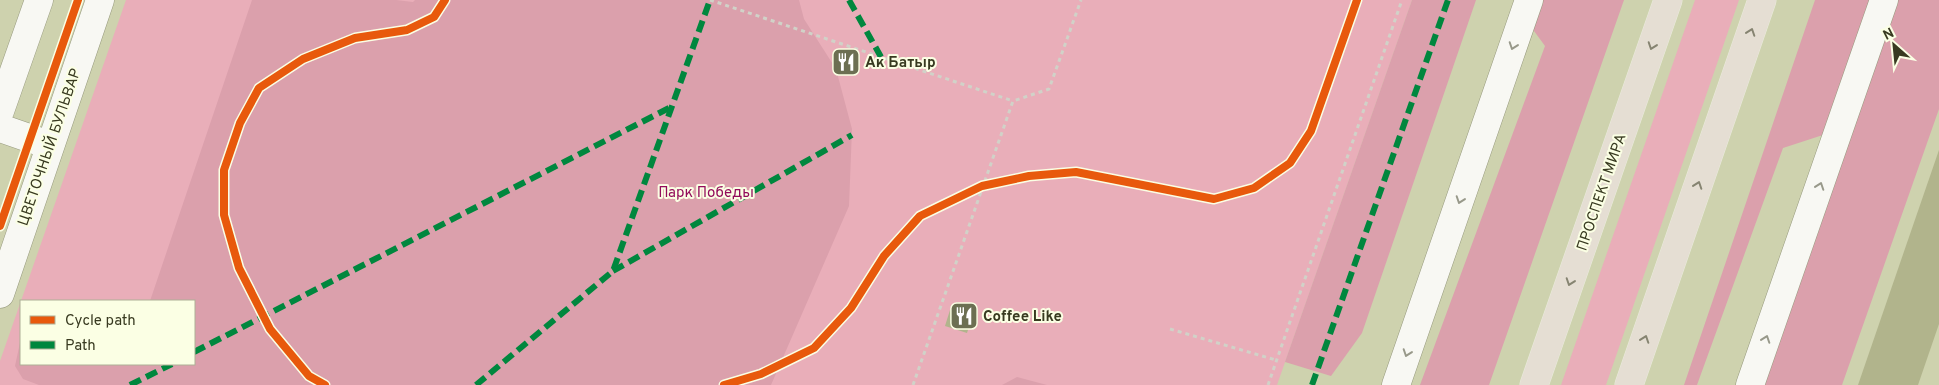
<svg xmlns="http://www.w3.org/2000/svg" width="1939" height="385" font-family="Overpass,sans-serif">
	<rect width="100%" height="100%" fill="#ced2ae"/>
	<g fill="#e9aeb9" fill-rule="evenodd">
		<path d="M126,0h1286l-135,385h-1277v-24zM21,301h173v63h-173z"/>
		<path d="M1695,0h44l-133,385h-45z"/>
	</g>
	<g fill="#dba0ac">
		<path d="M252,0h144l17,2 2,-2h384l5,19 32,50 16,60 -3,77 -78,179h-732l-16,-6 -8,-13 6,-28v26h173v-63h-44z"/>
		<path d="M1412,0h64l-114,333 -31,43 -46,-14z"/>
		<path d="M1529,0h95l-135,385h-69l125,-339 -22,-30z"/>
		<path d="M1815,0h56l-45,134 -43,14 -86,237h-13z"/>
		<path d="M1896,0h43v109l-97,276h-79z"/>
		<path d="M1017,377l30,8h-45z"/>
	</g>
	<g fill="#b1b48c">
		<path d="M1939,150v174l-21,61h-60z"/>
		<path d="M957,302l18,6 -8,25 -22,-7 5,-16 4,1z"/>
	</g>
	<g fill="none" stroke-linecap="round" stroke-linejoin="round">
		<defs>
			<g id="minor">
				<path d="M0,111l39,-111"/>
				<path d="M0,128l49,17"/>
				<path d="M0,294l100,-294"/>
				<path d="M1396,385l133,-385"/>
				<path d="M1750,385l134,-385"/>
			</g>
			<g id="major">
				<path d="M1534,385l134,-385"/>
				<path d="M1629,385l133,-385"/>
			</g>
		</defs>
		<use href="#minor" stroke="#96997d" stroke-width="29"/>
		<use href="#major" stroke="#e9ebdb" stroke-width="29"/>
		<g stroke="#d1d2c8" stroke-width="3" stroke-dasharray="4 4" stroke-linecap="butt">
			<path d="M710,0l303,101"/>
			<path d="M1170,329l106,31"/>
			<path d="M913,385l100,-284 36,-12 32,-89"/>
			<path d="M1268,385l134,-385"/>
		</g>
		<use href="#minor" stroke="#f8f8f3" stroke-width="28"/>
		<use href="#major" stroke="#e5ded3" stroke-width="28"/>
		<g stroke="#00873e" stroke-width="6" stroke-dasharray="12 6" stroke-linecap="butt">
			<path d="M849,0l32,57"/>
			<path d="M613,271l239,-136"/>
			<path d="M194,352l477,-245"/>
			<path d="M130,385l42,-21"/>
			<path d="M476,385l137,-114 97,-271"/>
			<path d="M1312,385l136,-385"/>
		</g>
		<defs>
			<g id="cycleway">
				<path d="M0,226l78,-226"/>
				<path d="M325,385l-16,-9 -39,-47 -31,-61 -15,-53v-45l16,-47 19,-35 44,-29 52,-21 52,-8 27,-13 11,-17"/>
				<path d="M724,385l37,-11 53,-26 37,-40 33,-52 36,-40 62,-30 47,-10 47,-4 138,27 40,-11 36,-25 21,-32 46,-131"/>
			</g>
		</defs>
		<use href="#cycleway" stroke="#fbffe4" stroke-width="11"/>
		<use href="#cycleway" stroke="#e8590c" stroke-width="8"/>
	</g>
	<defs><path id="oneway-chevron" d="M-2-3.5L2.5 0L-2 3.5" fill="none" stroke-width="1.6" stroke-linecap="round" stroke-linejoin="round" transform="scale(1.25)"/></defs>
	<g stroke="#868471">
		<use href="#oneway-chevron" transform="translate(1751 32) rotate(-71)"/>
		<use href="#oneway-chevron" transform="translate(1652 46) rotate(109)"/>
		<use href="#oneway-chevron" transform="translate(1698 185) rotate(-71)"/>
		<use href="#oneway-chevron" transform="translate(1570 282) rotate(109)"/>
		<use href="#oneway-chevron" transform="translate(1645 339) rotate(-71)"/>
	</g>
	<g stroke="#98998a">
		<use href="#oneway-chevron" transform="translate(1513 46) rotate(109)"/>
		<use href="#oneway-chevron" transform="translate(1820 186) rotate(-71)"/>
		<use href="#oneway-chevron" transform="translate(1460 200) rotate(109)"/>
		<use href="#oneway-chevron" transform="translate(1766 339) rotate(-71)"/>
		<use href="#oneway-chevron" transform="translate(1407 353) rotate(109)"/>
	</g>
	<defs>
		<symbol id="restaurant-square" viewBox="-11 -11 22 22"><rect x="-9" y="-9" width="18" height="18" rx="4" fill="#6c6f52" stroke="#fbffe4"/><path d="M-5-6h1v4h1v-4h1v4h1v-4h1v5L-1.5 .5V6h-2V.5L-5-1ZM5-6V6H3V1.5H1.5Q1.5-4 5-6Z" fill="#fff"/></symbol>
	</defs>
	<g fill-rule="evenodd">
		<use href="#restaurant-square" x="830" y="46" width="32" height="32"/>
		<use href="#restaurant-square" x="948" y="300" width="32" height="32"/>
	</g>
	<g text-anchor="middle" stroke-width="4" stroke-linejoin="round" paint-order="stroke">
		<g font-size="15" font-weight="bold" fill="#383a20" stroke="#fbffe4" text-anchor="start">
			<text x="865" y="67">Ак Батыр</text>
			<text x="983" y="321">Coffee Like</text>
		</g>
		<g font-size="15" fill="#383a20" stroke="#fbffe4">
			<text transform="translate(49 147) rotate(-71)" y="5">ЦВЕТОЧНЫЙ БУЛЬВАР</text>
			<text transform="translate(1601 192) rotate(-71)" y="5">ПРОСПЕКТ МИРА</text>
		</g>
		<g font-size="15" fill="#920b5b" stroke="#fbffe4">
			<text x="706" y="197">Парк Победы</text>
		</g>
	</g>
	<rect x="20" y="300" width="175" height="65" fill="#fbffe4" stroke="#adb096"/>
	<rect x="30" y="316" width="25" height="8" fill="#e8590c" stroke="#adb096"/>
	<text x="65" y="325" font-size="15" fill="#383a20">Cycle path</text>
	<rect x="30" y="341" width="25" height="8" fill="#00873e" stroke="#adb096"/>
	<text x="65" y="350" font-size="15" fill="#383a20">Path</text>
	<g transform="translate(1894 45) rotate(333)" stroke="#fbffe4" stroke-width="4" paint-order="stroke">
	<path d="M0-4L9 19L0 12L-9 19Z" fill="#383a20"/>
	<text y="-8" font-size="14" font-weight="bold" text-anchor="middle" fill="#383a20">N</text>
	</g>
</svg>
